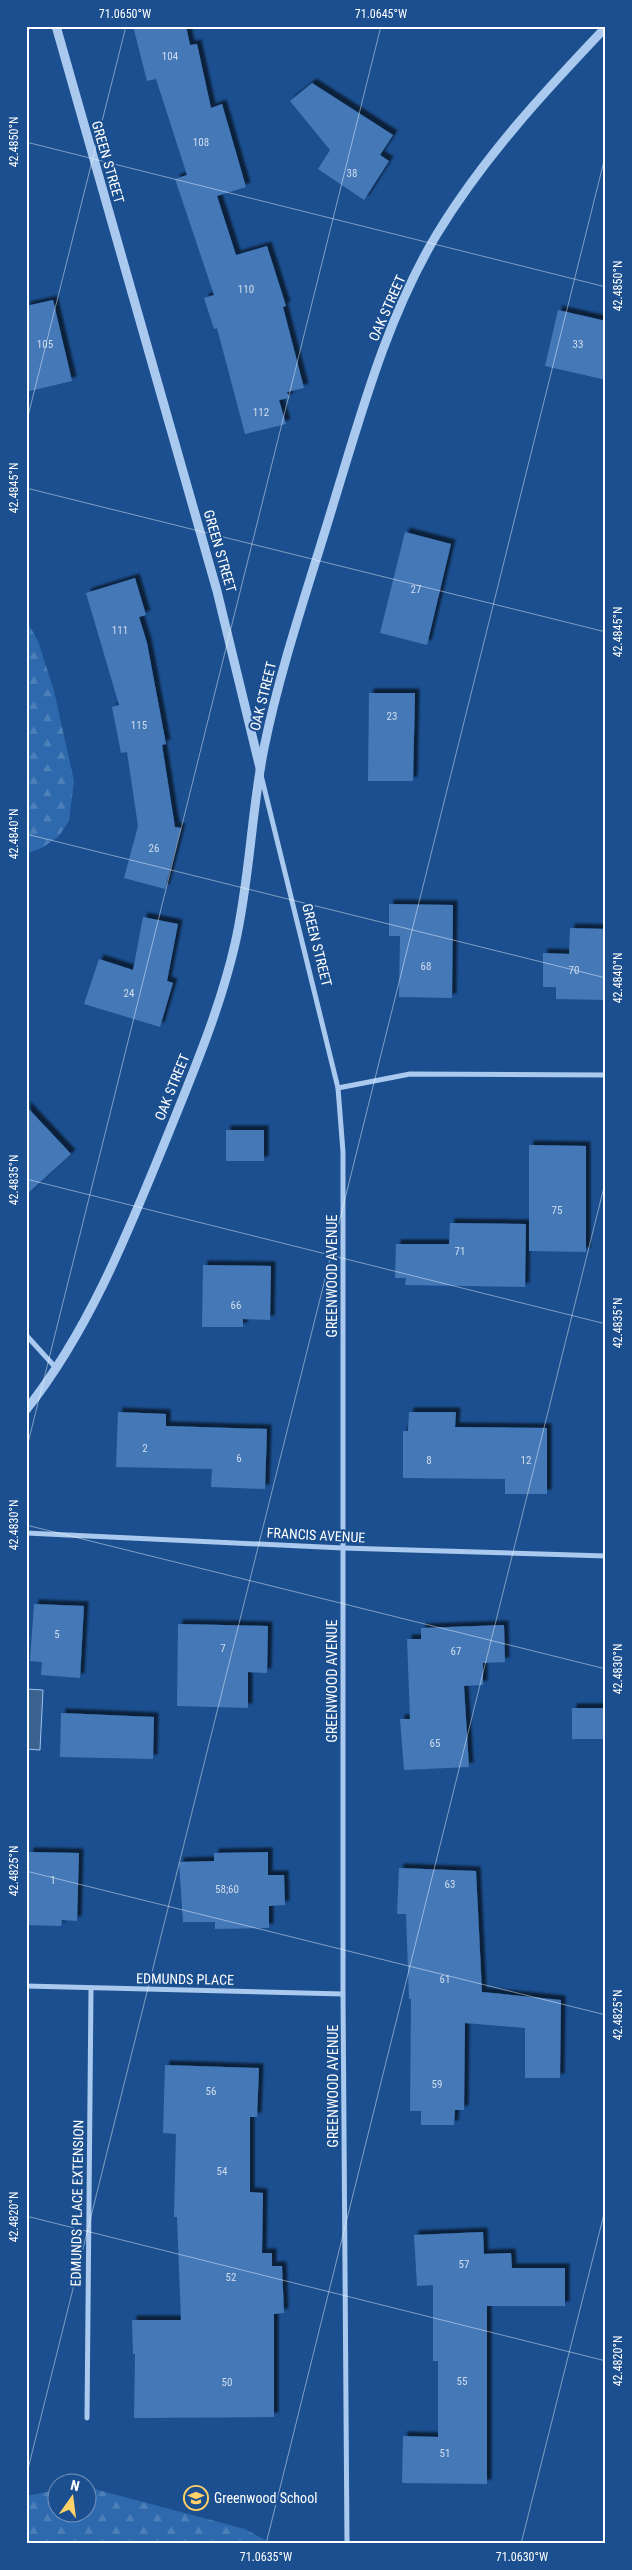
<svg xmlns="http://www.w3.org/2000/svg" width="632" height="2570" font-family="'Roboto Condensed',sans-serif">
	<defs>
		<pattern id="forest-firs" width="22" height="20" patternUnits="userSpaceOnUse" patternTransform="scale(1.25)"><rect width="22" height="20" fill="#2e69ad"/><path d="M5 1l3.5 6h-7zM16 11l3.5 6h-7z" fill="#4d80b9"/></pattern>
		<filter id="shadow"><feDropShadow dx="4.5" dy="-4.5" stdDeviation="1" flood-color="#0009"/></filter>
	</defs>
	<rect width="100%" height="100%" fill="#1b4f8f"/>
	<g fill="url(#forest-firs)">
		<path d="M26,620l12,21 16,50 20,90 -5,40 -10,15 -17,12 -16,6z"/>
		<path d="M88,2489h6l151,40 27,15h-246v-48l31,-6 1,22h30z"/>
	</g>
	<path fill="#3c6290" stroke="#9cc4f0" d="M26,1689l17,1 -3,60 -14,-1z"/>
	<g fill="#4478b7" filter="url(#shadow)">
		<path d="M133,26h53l4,19 7,-1 14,64 11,-4 24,83 -29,9 19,59 31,-9 19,60 -3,1 21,81 -17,4 2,6 -10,2 7,24 -41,10 -28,-106 -3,1 -10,-31 10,-3 -39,-116 12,-4 -31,-96 -9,2z"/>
		<path d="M312,83l81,52 -13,20 9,6 -25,39 -46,-31 12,-19 -40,-49z"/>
		<path d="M53,300l19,81 -46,11v-86z"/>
		<path d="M558,310l48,11v59l-61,-14z"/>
		<path d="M405,532l46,12 -24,101 -47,-12z"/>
		<path d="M135,578l11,37 -7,2 8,26 19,101 -4,1 13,82 6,1 -16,61 -41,-11 14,-52 -11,-74 -6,1 -9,-46 7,-2 -33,-112z"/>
		<path d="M369,693h46l-2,88h-45z"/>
		<path d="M389,904l64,1 -1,93 -53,-1 1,-61h-11z"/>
		<path d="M143,917l35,7 -11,57 6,2 -13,44 -76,-23 15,-45 34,11z"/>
		<path d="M570,928l36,1v71l-50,-1v-12h-13v-34l26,1z"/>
		<path d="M26,1106l45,48 -45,41z"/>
		<rect x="226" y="1130" width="38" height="31"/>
		<path d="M529,1145l57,1v106l-57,-1z"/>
		<path d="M450,1223l76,1 -1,63 -120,-2 1,-7h-11l1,-34h53z"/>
		<path d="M203,1265l68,1 -1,54 -27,-1v8h-41z"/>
		<path d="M118,1412l48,2v12l101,3 -2,60 -54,-2 1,-18 -96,-2z"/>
		<path d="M409,1412h47l-1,15 92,1v66h-42v-15l-102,-1v-47h5z"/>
		<path d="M34,1604l50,2 -4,72 -39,-3 1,-13 -12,-1z"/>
		<path d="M178,1624l90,2 -1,47 -19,-1v36l-71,-2z"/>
		<path d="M504,1625l1,37 -22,1v22l-19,1 5,81 -65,3 -4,-51h10l-3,-80h14v-11z"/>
		<rect x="572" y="1708" width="34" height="31"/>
		<path d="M61,1713l93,4 -1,42 -93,-2z"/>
		<path d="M29,1852l50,1 -2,68 -15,-1 -1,6 -35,-1z"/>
		<path d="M268,1852v23h16l1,30 -16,1v22l-54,1v-7h-32l-4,-60 35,-1v-8z"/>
		<path d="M399,1868l77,3 6,121 79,8 -1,78h-35v-50l-60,-5 -1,87h-9l-1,15h-33v-14h-11l1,-112h-2l-3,-85h-9z"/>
		<path d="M165,2065l94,3 -2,49h-7v75l13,1 -1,60h10v13h10l2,47 -10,1v103l-140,1 1,-64h-2l-1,-34h49l-4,-103h-3l2,-83 -13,-1z"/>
		<path d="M483,2232l1,22 27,-1 1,15h53v38h-78v178l-85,-1 1,-47 35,1v-76h-5v-76l-16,1 -3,-51z"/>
	</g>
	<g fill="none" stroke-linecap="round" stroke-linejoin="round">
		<g stroke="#a9c9ee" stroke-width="5">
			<path d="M261,775l77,313"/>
			<path d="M26,1335l30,33"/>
			<path d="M26,1533l317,15 263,8"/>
			<path d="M26,1986l317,8"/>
			<path d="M87,2418l4,-429"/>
			<path d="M347,2544l-4,-550v-842l-5,-64 72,-14 196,1"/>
		</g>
		<g stroke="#a9c9ee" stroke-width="9">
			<path d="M56,26l161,565 43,177"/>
			<path d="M26,1410c65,-82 104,-183 143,-278 25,-62 51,-123 66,-188 15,-65 16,-131 29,-196 17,-83 45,-163 69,-243 28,-91 54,-188 104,-271 47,-77 107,-142 169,-207"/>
		</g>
	</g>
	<path fill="none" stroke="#fff" stroke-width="1" stroke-opacity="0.45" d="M26,142l580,145M26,424l100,-398M26,488l580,144M26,834l580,144M26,1179l580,145M26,1451l355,-1425M26,1525l580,144M26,1871l580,144M26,2216l580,145M26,2477l580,-2324M266,2544l340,-1365M521,2544l85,-338"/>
	<defs>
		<symbol id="school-ring" viewBox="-11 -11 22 22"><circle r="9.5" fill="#1b4f8f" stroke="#ffd166" stroke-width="1.5"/><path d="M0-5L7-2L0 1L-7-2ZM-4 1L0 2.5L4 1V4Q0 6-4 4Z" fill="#ffd166"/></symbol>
	</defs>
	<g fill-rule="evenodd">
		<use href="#school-ring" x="182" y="2484" width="28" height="28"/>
	</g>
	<g text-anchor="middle" stroke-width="4" stroke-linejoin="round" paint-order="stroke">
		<g font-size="11" fill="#d0dded">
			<text x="170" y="60">104</text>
			<text x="201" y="146">108</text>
			<text x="352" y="177">38</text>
			<text x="246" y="293">110</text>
			<text x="45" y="348">105</text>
			<text x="578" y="348">33</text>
			<text x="261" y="416">112</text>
			<text x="416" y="593">27</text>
			<text x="120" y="634">111</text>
			<text x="392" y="720">23</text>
			<text x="139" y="729">115</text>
			<text x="154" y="852">26</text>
			<text x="426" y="970">68</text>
			<text x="574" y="974">70</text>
			<text x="129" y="997">24</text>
			<text x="557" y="1214">75</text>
			<text x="460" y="1255">71</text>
			<text x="236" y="1309">66</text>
			<text x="145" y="1452">2</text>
			<text x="239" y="1462">6</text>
			<text x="429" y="1464">8</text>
			<text x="526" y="1464">12</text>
			<text x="57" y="1638">5</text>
			<text x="223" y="1652">7</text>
			<text x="456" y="1655">67</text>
			<text x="435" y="1747">65</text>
			<text x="53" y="1884">1</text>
			<text x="450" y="1888">63</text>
			<text x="227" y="1893">58;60</text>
			<text x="445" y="1983">61</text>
			<text x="437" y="2088">59</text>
			<text x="211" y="2095">56</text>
			<text x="222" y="2175">54</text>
			<text x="464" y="2268">57</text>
			<text x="231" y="2281">52</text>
			<text x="462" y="2385">55</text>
			<text x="227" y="2386">50</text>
			<text x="445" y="2457">51</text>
		</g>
		<g font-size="14" fill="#fff" stroke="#1b4f8f">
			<text transform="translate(108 162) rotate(74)" y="5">GREEN STREET</text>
			<text transform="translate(387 308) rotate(-66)" y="5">OAK STREET</text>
			<text transform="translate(220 551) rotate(74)" y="5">GREEN STREET</text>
			<text transform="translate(263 696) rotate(-76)" y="5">OAK STREET</text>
			<text transform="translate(317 945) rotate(76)" y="5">GREEN STREET</text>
			<text transform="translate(172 1087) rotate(-68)" y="5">OAK STREET</text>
			<text transform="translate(332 1276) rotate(-90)" y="5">GREENWOOD AVENUE</text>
			<text transform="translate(316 1535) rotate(3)" y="5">FRANCIS AVENUE</text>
			<text transform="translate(332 1681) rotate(-90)" y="5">GREENWOOD AVENUE</text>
			<text transform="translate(185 1979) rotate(1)" y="5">EDMUNDS PLACE</text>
			<text transform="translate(333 2086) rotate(-90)" y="5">GREENWOOD AVENUE</text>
			<text transform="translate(77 2203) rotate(-89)" y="5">EDMUNDS PLACE EXTENSION</text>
		</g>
		<g font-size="14" fill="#fff" stroke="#1b4f8f" text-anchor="start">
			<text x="214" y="2503">Greenwood School</text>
		</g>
	</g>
	<rect width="632" height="2570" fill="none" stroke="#1b4f8f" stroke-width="55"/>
	<g transform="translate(72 2498) rotate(14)"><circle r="24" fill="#1b4f8f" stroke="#7695bc"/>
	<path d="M0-4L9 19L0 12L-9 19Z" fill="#ffd166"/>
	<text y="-8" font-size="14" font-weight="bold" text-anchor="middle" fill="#ffffff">N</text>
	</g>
	<rect x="28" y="28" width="576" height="2514" fill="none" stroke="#fff" stroke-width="2"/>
	<g font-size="12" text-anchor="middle" fill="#fff">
		<text x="125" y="18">71.0650°W</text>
		<text x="381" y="18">71.0645°W</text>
		<text transform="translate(14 142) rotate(-90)" y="4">42.4850°N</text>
		<text transform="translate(618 286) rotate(-90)" y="4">42.4850°N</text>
		<text transform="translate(14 488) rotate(-90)" y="4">42.4845°N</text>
		<text transform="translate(618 632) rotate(-90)" y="4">42.4845°N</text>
		<text transform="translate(14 834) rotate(-90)" y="4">42.4840°N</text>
		<text transform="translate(618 978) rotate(-90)" y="4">42.4840°N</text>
		<text transform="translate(14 1180) rotate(-90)" y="4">42.4835°N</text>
		<text transform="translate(618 1323) rotate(-90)" y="4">42.4835°N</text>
		<text transform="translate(14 1525) rotate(-90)" y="4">42.4830°N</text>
		<text transform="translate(618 1669) rotate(-90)" y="4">42.4830°N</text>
		<text transform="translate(14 1871) rotate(-90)" y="4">42.4825°N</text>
		<text transform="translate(618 2015) rotate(-90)" y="4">42.4825°N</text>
		<text transform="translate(14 2217) rotate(-90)" y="4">42.4820°N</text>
		<text transform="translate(618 2361) rotate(-90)" y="4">42.4820°N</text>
		<text x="266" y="2561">71.0635°W</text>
		<text x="522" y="2561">71.0630°W</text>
	</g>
</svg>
